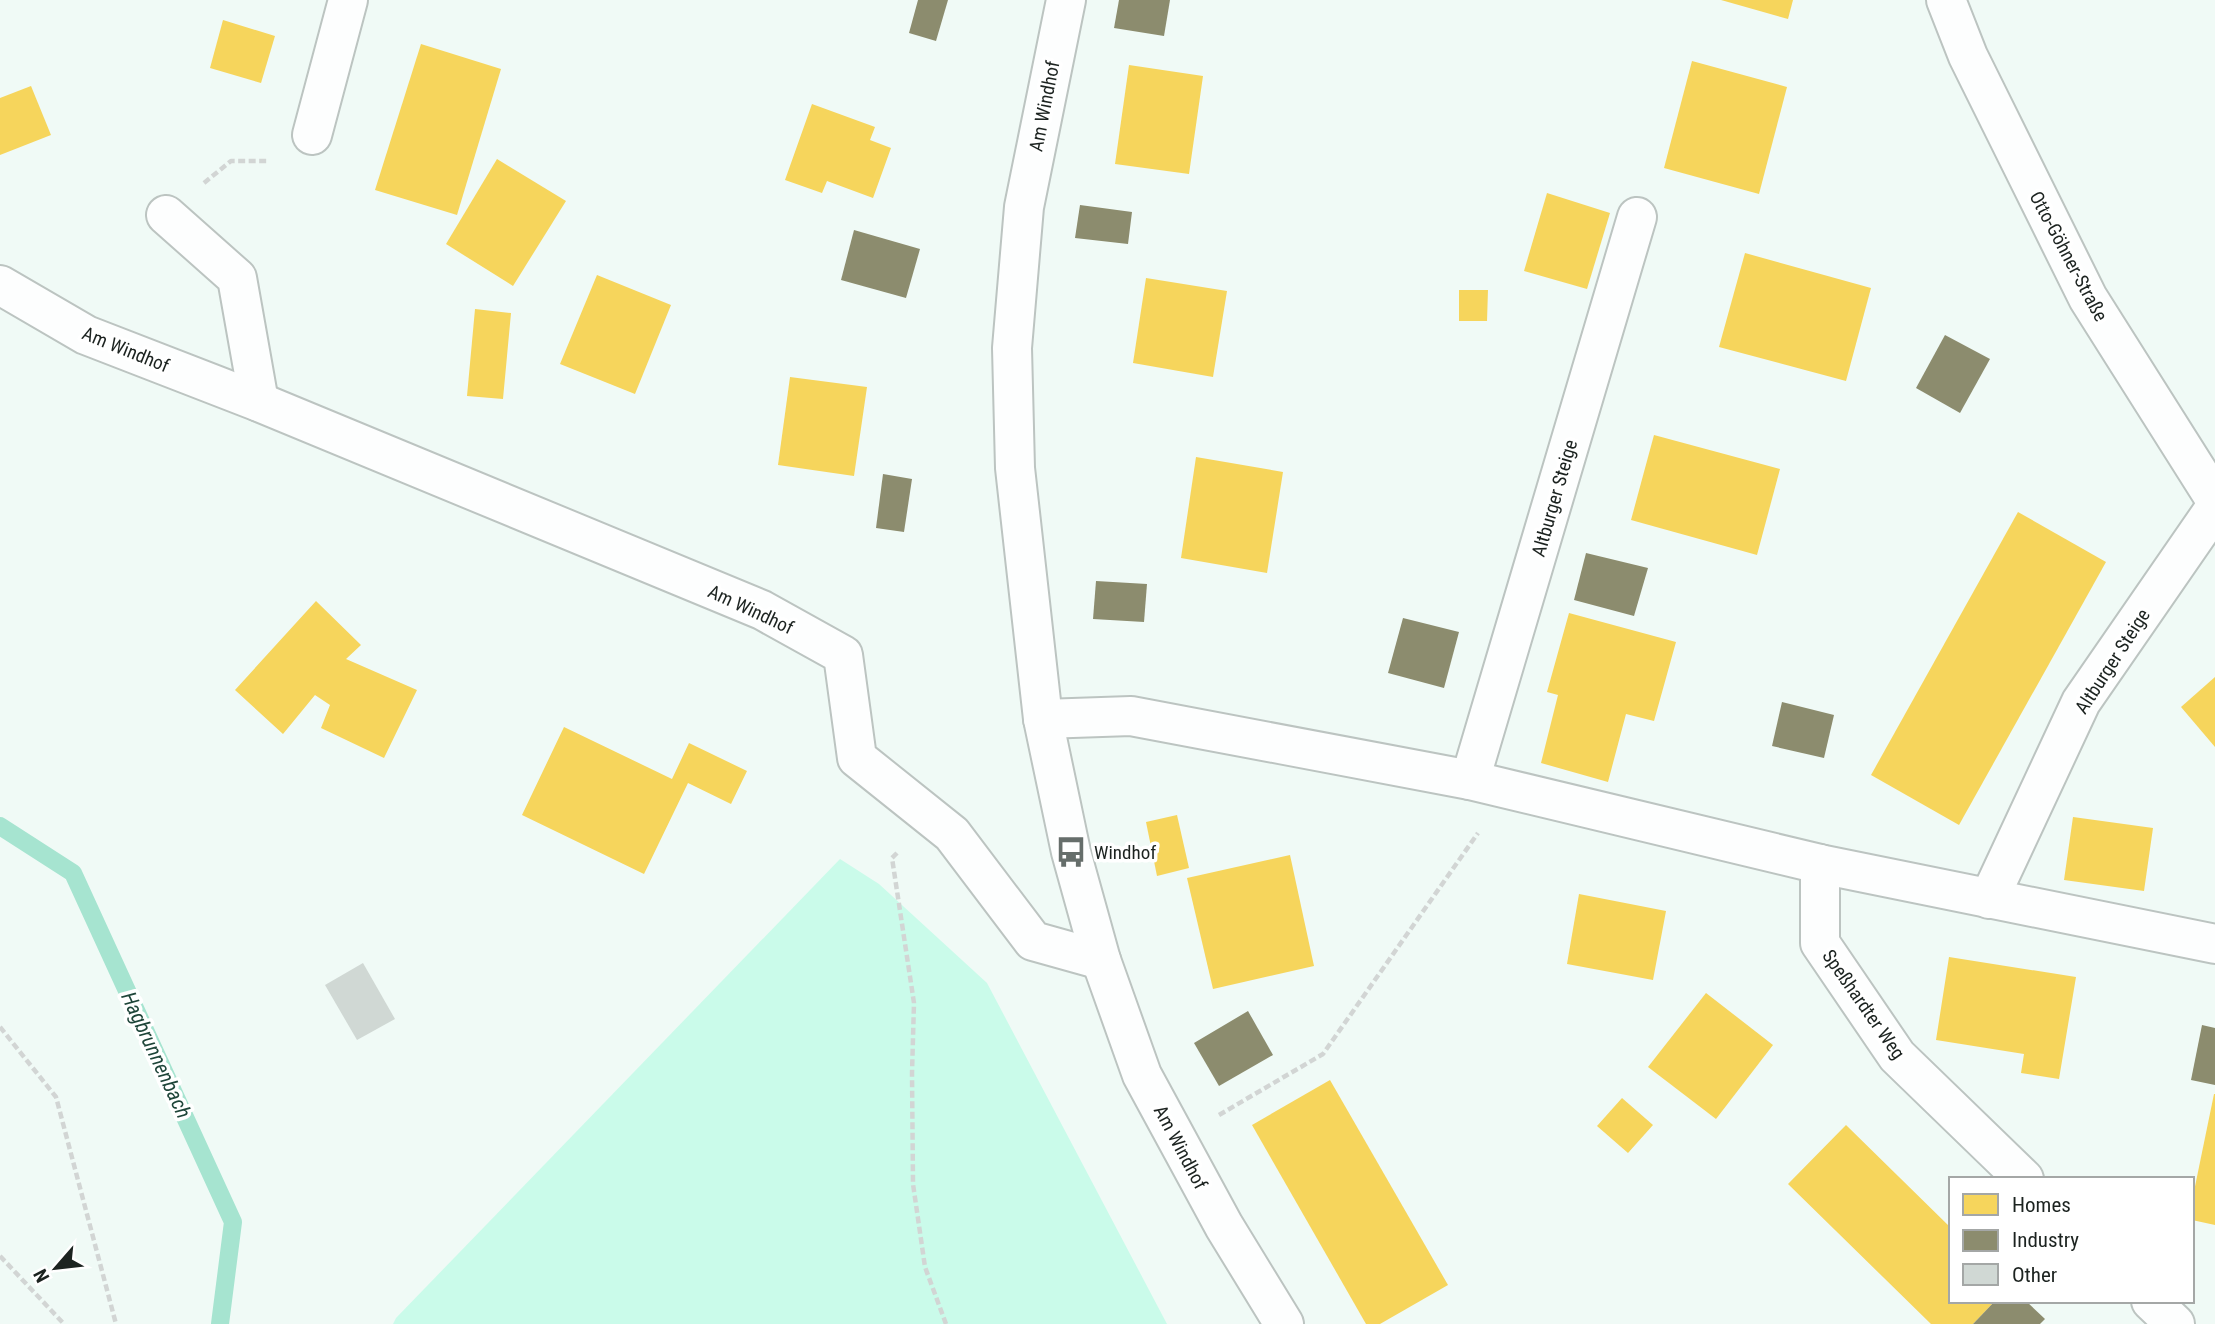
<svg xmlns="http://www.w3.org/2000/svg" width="2215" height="1324" font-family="'Roboto Condensed',sans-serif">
	<rect width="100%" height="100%" fill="#f0faf6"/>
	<path fill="#cafbea" d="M840,859l39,25 108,99 180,341h-774l3,-6z"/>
	<g fill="#f6d55c">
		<path d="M1721,0h72l-5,19z"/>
		<path d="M223,20l52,16 -14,47 -51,-15z"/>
		<path d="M421,44l80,25 -44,146 -82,-25z"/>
		<path d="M1692,61l95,26 -28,107 -95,-26z"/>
		<path d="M1129,65l74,11 -14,98 -74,-10z"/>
		<path d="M31,86l20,49 -51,20v-57z"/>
		<path d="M812,104l63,23 -5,13 21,8 -18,50 -46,-17 -5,12 -37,-13z"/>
		<path d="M497,159l69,42 -53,85 -67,-42z"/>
		<path d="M1547,193l63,20 -23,76 -63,-18z"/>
		<path d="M1745,253l126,35 -25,93 -127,-34z"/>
		<path d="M597,275l74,30 -36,89 -75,-30z"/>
		<path d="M1146,278l81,13 -14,86 -80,-14z"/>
		<path d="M1459,290h29l-1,31h-28z"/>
		<path d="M475,309l36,4 -8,86 -36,-3z"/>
		<path d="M790,377l77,10 -13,89 -76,-11z"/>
		<path d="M1654,435l126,34 -23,86 -126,-35z"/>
		<path d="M1196,457l87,15 -16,101 -86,-15z"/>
		<path d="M2018,512l88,50 -147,263 -88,-50z"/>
		<path d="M316,601l45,44 -15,14 71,31 -33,68 -63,-30 9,-23 -15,-10 -32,39 -48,-44z"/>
		<path d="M1569,613l107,29 -22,79 -28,-7 -18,68 -67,-19 17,-68 -11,-3z"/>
		<path d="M2215,677v70l-34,-40z"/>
		<path d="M564,727l108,52 17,-36 58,28 -16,33 -43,-21 -44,91 -122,-59z"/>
		<path d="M1177,815l12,53 -32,8 -11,-54z"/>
		<path d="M2073,817l80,11 -9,63 -80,-11z"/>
		<path d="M1290,855l24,111 -101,23 -26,-111z"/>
		<path d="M1579,894l87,17 -13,69 -86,-16z"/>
		<path d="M1949,957l127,20 -17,102 -38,-6 3,-19 -88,-14z"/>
		<path d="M1706,993l67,52 -57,74 -68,-52z"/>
		<path d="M1330,1080l118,205 -68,39h-14l-114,-199z"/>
		<path d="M2214,1094h1v131l-23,-5v-19z"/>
		<path d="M1622,1098l31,27 -25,28 -31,-27z"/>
		<path d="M1846,1125l105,103v73h44l-22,23h-42l-143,-140z"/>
	</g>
	<g fill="#8c8c6e">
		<path d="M918,0h30l-12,41 -27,-8z"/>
		<path d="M1119,0h51l-6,36 -50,-8z"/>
		<path d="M1080,205l52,7 -4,32 -53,-6z"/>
		<path d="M854,230l66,19 -14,49 -65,-18z"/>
		<path d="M1945,335l45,24 -30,54 -44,-25z"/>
		<path d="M883,474l29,5 -8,53 -28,-4z"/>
		<path d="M1586,553l62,15 -14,48 -60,-16z"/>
		<path d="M1096,581l51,3 -3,38 -51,-3z"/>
		<path d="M1403,618l56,14 -15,56 -56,-15z"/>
		<path d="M1782,702l52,13 -10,43 -52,-12z"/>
		<path d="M1248,1011l25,44 -54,31 -25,-43z"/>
		<path d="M2202,1025l13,3v57l-24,-5z"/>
		<path d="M1995,1301h31l19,18 -5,5h-67z"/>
	</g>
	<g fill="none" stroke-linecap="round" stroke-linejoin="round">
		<path stroke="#a6e4d0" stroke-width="18" d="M0,826l73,47 160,349 -13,102"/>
	</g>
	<path fill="#d0d8d4" d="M363,963l32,56 -38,21 -32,-55z"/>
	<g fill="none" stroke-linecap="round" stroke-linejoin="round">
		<defs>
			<g id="minor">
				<path d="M1066,0l-42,207 -12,141 3,120 28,251 28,133 30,108 41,115 82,151 60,98"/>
				<path d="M1946,0l22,56 120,242 127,201"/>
				<path d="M312,135l36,-135"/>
				<path d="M166,215l71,63 22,124"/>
				<path d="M0,285l86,50 173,67 503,208 81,45 14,103 95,76 81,107 68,19"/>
				<path d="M1043,719l88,-3 339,64 350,84 395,80"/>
				<path d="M1470,780l167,-563"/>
				<path d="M1820,864v79l77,113 127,123"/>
				<path d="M1989,899l92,-197 134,-194"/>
				<path d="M2151,1301l24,23"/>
			</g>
		</defs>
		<use href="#minor" stroke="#bcc4c1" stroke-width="42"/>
		<g stroke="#d2d5d4" stroke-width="4.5" stroke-dasharray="7 3.5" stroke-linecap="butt">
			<path d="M204,183l27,-22h37"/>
			<path d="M897,853l-5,5 22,145 -2,70 1,111 12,83 21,57"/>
			<path d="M0,1027l56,70 60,227"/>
			<path d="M1219,1115l104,-61 155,-221"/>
			<path d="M0,1256l64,68"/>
		</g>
		<use href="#minor" stroke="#fdfefe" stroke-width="38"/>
	</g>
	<defs>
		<symbol id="bus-bare" viewBox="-9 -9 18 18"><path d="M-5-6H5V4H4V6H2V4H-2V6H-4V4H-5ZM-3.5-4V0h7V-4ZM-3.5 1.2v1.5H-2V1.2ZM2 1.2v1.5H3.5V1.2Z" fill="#666e6b" stroke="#fff" stroke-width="2.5" paint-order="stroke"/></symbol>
	</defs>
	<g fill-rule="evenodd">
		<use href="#bus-bare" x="1049" y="830" width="44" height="44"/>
	</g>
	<g text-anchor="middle" stroke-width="7" stroke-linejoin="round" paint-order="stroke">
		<g font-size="19" fill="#1c2320" stroke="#fff">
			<text transform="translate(1044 106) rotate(-79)" y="7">Am Windhof</text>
			<text transform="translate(2069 256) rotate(62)" y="7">Otto-Göhner-Straße</text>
			<text transform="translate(126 349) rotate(22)" y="7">Am Windhof</text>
			<text transform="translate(1554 498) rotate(-74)" y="7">Altburger Steige</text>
			<text transform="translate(751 609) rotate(25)" y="7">Am Windhof</text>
			<text transform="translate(2112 661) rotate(-57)" y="7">Altburger Steige</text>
			<text transform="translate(1864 1004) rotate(55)" y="7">Speßhardter Weg</text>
			<text transform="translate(1181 1147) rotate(62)" y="7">Am Windhof</text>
		</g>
		<g font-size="19" fill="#1c2320" stroke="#fff" text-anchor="start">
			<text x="1094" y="859">Windhof</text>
		</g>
		<g font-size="21" font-style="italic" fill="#1e4539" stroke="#fff">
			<text transform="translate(156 1055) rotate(65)" y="7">Hagbrunnenbach</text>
		</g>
	</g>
	<rect x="1949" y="1177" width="245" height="126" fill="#ffffff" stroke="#a4a7a6" stroke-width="2"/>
	<rect x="1963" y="1194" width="35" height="21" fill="#f6d55c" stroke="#a4a7a6" stroke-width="2"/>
	<text x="2012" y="1212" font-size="21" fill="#1c2320">Homes</text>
	<rect x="1963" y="1230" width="35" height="21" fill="#8c8c6e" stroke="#a4a7a6" stroke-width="2"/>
	<text x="2012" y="1247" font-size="21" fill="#1c2320">Industry</text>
	<rect x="1963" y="1264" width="35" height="21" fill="#d0d8d4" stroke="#a4a7a6" stroke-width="2"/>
	<text x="2012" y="1282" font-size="21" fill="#1c2320">Other</text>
	<g transform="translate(56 1268) rotate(242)" stroke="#ffffff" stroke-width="5" paint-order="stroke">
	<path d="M0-5L12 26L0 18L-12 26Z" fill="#1c2320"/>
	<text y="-10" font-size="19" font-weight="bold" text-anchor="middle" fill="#1c2320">N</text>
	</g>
</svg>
